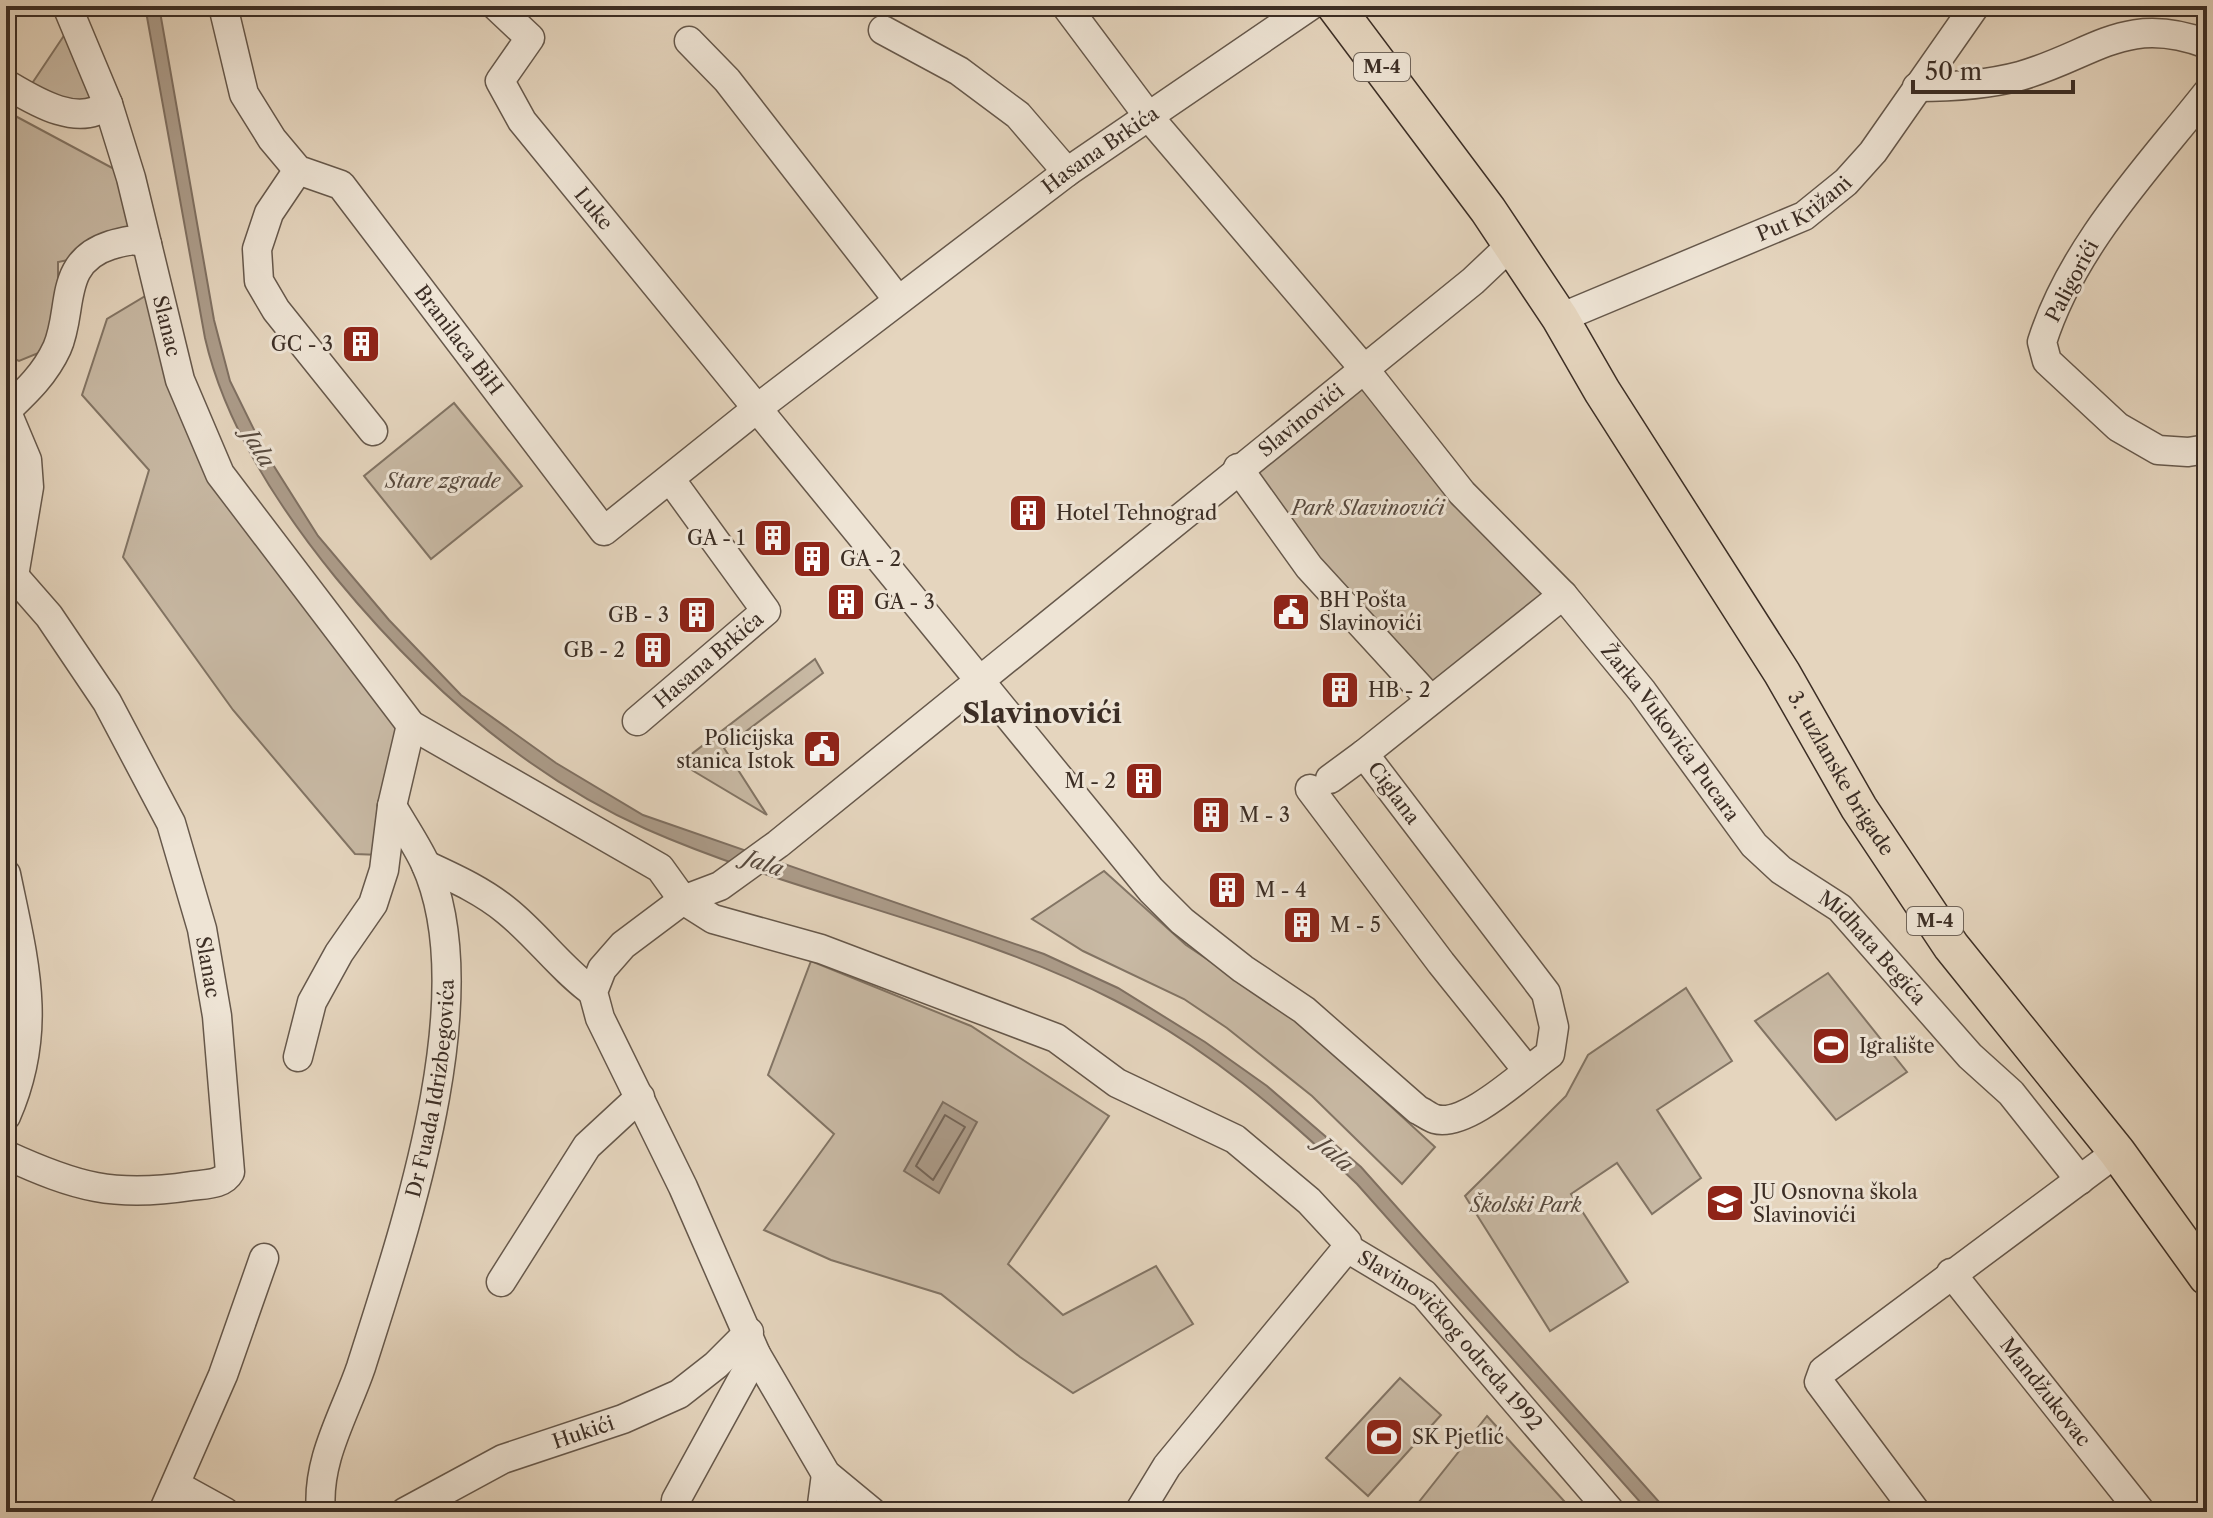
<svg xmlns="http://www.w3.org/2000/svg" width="2213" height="1518" font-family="'Libre Caslon Text',serif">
	<rect width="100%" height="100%" fill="#e5d5be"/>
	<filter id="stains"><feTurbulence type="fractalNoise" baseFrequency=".0025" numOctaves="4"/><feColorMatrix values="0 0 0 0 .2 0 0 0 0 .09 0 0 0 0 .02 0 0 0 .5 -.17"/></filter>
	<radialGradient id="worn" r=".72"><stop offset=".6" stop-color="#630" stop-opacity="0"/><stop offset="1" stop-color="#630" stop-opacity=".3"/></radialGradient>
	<g fill="#c8b9a4" stroke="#827464" stroke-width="2">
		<path d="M69,28l32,77 -76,-11z"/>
		<path d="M6,111l125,67 16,66 -89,18v83l-39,16 -13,-6z"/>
		<path d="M157,289l68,201 182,253 -27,112 -25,-1 -122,-144 -110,-153 26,-87 -67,-75 25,-76z"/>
		<path d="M1365,370l198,225 -133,104 -192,-231z"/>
		<path d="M454,403l68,83 -91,73 -67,-83z"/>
		<path d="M815,659l8,14 -99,75 43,67 -87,-52z"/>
		<path d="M1104,871l82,74 110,74 139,128 -33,37 -90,-88 -85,-68 -43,-29 -101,-48 -51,-32z"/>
		<path d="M6,874l23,112 -23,130z"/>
		<path d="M811,961l160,65 138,90 -101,148 55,51 93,-49 37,58 -120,69 -53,-36 -79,-63 -110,-34 -67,-30 70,-96 -66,-59z"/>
		<path d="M1828,973l79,99 -71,48 -81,-99z"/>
		<path d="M1686,988l46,73 -75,49 44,68 -49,36 -35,-51 -46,31 57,88 -78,49 -85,-135 101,-100 22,-41z"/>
		<path d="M1400,1378l41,37 -73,81 -42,-38z"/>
		<path d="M1487,1416l87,96h-163z"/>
	</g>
	<g fill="#ac9c8a" stroke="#7f7062" stroke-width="2">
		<path d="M145,6h14l55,314 16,61 35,71 53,84 71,84 72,75 95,68 87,52 401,139 74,34 87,54 62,44 94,81 307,345h-19l-292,-328c-72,-70 -152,-138 -243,-184 -148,-76 -316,-104 -468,-171 -123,-55 -225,-148 -310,-251 -57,-70 -111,-152 -131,-240z"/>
		<path d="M943,1102l34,20 -38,71 -35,-22z"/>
	</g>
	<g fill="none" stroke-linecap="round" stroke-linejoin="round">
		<path stroke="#746558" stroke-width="2" d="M945,1115l20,12 -32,53 -17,-14z"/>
		<defs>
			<g id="minor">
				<path id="s1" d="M67,6l41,98 23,74 49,202 40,94 191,251 249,143 23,32 30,19 108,30 235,89 61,45 118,56 74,62 38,41v6"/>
				<path id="s2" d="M223,6l21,88 28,45 26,31 43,15 263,346 151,-121 312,-238 243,-166"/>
				<path id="s3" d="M496,6l34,32 -30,43 22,40 629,769 31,31 61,48 61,41 114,100c5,2 11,7 17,9 32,9 89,-47 115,-65l4,-27 -8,-34 -182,-239 199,-159"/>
				<path id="s4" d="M1066,6l83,111 216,253 97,123 101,102 79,96 112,154 27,25 59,38 130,148 41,37 69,87"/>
				<path d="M883,30l76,41 59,44 49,57"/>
				<path d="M689,41l38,39 171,220"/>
				<path d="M6,84c27,16 72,45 102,20"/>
				<path d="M1917,87c35,0 69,-2 103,-11 74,-21 105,-63 187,-32"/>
				<path d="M2207,93c-61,77 -135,154 -165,249l5,19 71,66 40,23 30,2 19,-3"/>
				<path d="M298,170l-29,43 -12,36 2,32 17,29 97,121"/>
				<path id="s5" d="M1560,318l244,-102 42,-34 27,-30 102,-146"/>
				<path d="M6,410l21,50 2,27 -15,89 -8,13"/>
				<path d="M6,411c21,-20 39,-37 51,-63 17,-38 0,-86 54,-103 15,-4 22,-7 36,-1"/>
				<path d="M1238,468l71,99 121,132"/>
				<path id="s6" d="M637,721l129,-110 -95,-131"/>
				<path d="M1330,779l34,-25"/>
				<path d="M1310,789l131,174 86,107"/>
				<path d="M426,865c28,13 57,26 81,46 31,25 54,58 86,81"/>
				<path d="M6,874c18,87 38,156 0,242"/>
				<path d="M298,1057l14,-55 27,-49 34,-49 11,-34 8,-64 19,-81"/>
				<path d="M6,1155c70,32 108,43 185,31 14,-2 32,-1 39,-14l-13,-156 -15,-87 -31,-106 -64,-121 -58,-86 -35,-40"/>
				<path id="s7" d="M1347,1248l77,46 187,218"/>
				<path id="s8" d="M1951,1273l190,239"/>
				<path d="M501,1282l86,-136 53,-49"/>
				<path d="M176,1485l49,27"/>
				<path d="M163,1512l60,-137 41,-117"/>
				<path id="s9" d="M321,1512c-5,-52 24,-98 40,-145 42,-133 125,-371 64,-504 -9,-19 -22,-38 -33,-57"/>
				<path id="s10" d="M405,1512l98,-53 120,-40 56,-25 37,-29 33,-33"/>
				<path d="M675,1512l1,-12 80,-146"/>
				<path d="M821,1512l5,-38"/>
				<path id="s11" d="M872,1512l-46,-38 -70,-120 -73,-167 -83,-169 -7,-26 9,-23 21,-24 60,-45 37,-14 58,-42 695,-563 38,-36"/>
				<path d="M1139,1512l28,-46 180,-218"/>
				<path d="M1916,1512l-97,-130 4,-11 294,-219"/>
			</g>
			<g id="major">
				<path id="s12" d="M1335,6l153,204 72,108 42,73 180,282 77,135 92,138 166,206 90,125"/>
			</g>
		</defs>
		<use href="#minor" stroke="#66584b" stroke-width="31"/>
		<use href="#major" stroke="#3c2e25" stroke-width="39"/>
		<use href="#minor" stroke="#eee4d5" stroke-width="28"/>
		<use href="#major" stroke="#e5d5be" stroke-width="36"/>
	</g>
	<defs>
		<symbol id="building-square" viewBox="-11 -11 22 22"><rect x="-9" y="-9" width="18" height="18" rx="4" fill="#8f2418" stroke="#eee4d5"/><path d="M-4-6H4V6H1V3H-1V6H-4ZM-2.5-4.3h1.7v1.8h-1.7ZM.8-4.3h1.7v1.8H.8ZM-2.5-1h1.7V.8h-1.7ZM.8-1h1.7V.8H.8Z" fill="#fff"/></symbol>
		<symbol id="civic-square" viewBox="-11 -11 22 22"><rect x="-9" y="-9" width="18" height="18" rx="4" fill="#8f2418" stroke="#eee4d5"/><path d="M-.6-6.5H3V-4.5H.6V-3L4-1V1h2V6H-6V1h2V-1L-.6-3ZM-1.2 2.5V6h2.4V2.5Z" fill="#fff"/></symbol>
		<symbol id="stadium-square" viewBox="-11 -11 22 22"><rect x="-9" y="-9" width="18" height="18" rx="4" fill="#8f2418" stroke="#eee4d5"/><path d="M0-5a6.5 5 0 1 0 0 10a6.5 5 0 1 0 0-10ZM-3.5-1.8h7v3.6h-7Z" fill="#fff"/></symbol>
		<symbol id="school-square" viewBox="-11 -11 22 22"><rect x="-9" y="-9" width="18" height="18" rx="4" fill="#8f2418" stroke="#eee4d5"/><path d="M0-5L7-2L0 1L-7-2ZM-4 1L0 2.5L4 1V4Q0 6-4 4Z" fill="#fff"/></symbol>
	</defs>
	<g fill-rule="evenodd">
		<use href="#building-square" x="339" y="322" width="44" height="44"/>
		<use href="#building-square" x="1006" y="491" width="44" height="44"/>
		<use href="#building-square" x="751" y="516" width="44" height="44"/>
		<use href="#building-square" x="790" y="537" width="44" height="44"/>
		<use href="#building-square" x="824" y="580" width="44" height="44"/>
		<use href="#civic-square" x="1269" y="590" width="44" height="44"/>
		<use href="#building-square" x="675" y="593" width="44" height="44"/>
		<use href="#building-square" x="631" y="628" width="44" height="44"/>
		<use href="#building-square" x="1318" y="668" width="44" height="44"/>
		<use href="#civic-square" x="800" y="727" width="44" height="44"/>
		<use href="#building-square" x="1122" y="759" width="44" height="44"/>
		<use href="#building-square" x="1189" y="793" width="44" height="44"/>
		<use href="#building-square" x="1205" y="868" width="44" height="44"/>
		<use href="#building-square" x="1280" y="903" width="44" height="44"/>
		<use href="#stadium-square" x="1809" y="1024" width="44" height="44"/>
		<use href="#school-square" x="1703" y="1181" width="44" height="44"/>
		<use href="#stadium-square" x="1362" y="1415" width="44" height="44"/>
	</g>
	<g text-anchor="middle" stroke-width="6" stroke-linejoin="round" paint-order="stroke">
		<g fill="#eee4d5" stroke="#71655a" stroke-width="2">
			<rect x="1354" y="53" width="56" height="28" rx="6"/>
			<rect x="1907" y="907" width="56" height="28" rx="6"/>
		</g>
		<g font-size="18" font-weight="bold" fill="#3c2e25">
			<text x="1382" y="73">M-4</text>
			<text x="1935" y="927">M-4</text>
		</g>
		<g font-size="20" fill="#3c2e25" stroke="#eee4d5">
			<text dy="7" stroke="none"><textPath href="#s2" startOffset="1290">Hasana Brkića</textPath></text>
			<text dy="7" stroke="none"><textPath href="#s5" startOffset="268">Put Križani</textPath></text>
			<text dy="7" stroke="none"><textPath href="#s3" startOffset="258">Luke</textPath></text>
			<text transform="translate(2072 281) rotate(-62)" y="7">Paligorići</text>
			<text dy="7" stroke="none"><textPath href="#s1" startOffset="336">Slanac</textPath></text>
			<text dy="7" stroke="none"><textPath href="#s2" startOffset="424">Branilaca BiH</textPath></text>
			<text dy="7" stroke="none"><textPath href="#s11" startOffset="1512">Slavinovići</textPath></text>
			<text dy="7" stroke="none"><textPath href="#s6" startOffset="94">Hasana Brkića</textPath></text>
			<text dy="7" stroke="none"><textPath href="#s4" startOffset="946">Žarka Vukovića Pucara</textPath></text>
			<text dy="7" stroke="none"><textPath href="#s12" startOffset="920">3. tuzlanske brigade</textPath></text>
			<text transform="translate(1394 793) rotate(53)" y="7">Ciglana</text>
			<text dy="7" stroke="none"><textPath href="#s4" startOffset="1244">Midhata Begića</textPath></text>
			<text transform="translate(208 967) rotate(80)" y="7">Slanac</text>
			<text dy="7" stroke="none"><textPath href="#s9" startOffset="440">Dr Fuada Idrizbegovića</textPath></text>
			<text dy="7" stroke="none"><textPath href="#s7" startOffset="140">Slavinovičkog odreda 1992</textPath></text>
			<text dy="7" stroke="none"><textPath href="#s8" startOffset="152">Mandžukovac</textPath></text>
			<text dy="7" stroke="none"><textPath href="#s10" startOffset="196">Hukići</textPath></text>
		</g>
		<g font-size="20" fill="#3c2e25" stroke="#eee4d5" text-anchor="start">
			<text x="333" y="351" text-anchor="end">GC - 3</text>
			<text x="1056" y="520">Hotel Tehnograd</text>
			<text x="745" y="545" text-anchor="end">GA - 1</text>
			<text x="840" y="566">GA - 2</text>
			<text x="1319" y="607">BH Pošta<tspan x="1319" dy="23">Slavinovići</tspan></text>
			<text x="874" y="609">GA - 3</text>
			<text x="669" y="622" text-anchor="end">GB - 3</text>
			<text x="625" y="657" text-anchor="end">GB - 2</text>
			<text x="1368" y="697">HB - 2</text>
			<text x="794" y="745" text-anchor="end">Policijska<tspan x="794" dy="23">stanica Istok</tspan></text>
			<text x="1116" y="788" text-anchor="end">M - 2</text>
			<text x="1239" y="822">M - 3</text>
			<text x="1255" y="897">M - 4</text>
			<text x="1330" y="932">M - 5</text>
			<text x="1859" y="1053">Igralište</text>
			<text x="1753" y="1199">JU Osnovna škola<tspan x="1753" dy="23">Slavinovići</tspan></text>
			<text x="1412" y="1444">SK Pjetlić</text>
		</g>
		<g font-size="20" font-style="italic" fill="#584a3e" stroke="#eee4d5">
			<text x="443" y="488">Stare zgrade</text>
			<text x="1368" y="515">Park Slavinovići</text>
			<text x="1526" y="1212">Školski Park</text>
		</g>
		<g font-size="22" font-style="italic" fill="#584a3e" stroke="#eee4d5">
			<text transform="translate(259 448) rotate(59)" y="8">Jala</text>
			<text transform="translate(764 863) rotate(19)" y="8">Jala</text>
			<text transform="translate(1335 1154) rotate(41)" y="8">Jala</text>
		</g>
		<g font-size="28" font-weight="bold" fill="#3c2e25" stroke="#eee4d5">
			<text x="1042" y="723">Slavinovići</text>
		</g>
	</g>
	<rect width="2213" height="1518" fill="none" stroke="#e5d5be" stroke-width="32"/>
	<rect x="8" y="8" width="2197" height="1502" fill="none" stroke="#3c2e25" stroke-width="4"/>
	<rect x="16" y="16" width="2181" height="1486" fill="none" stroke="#3c2e25" stroke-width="2"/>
	<path d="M1913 80v12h160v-12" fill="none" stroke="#3c2e25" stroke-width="4"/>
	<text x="1925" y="80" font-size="24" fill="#3c2e25" stroke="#eee4d5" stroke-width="6" paint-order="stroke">50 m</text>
	<rect width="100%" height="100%" filter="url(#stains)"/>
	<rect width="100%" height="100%" fill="url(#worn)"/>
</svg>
